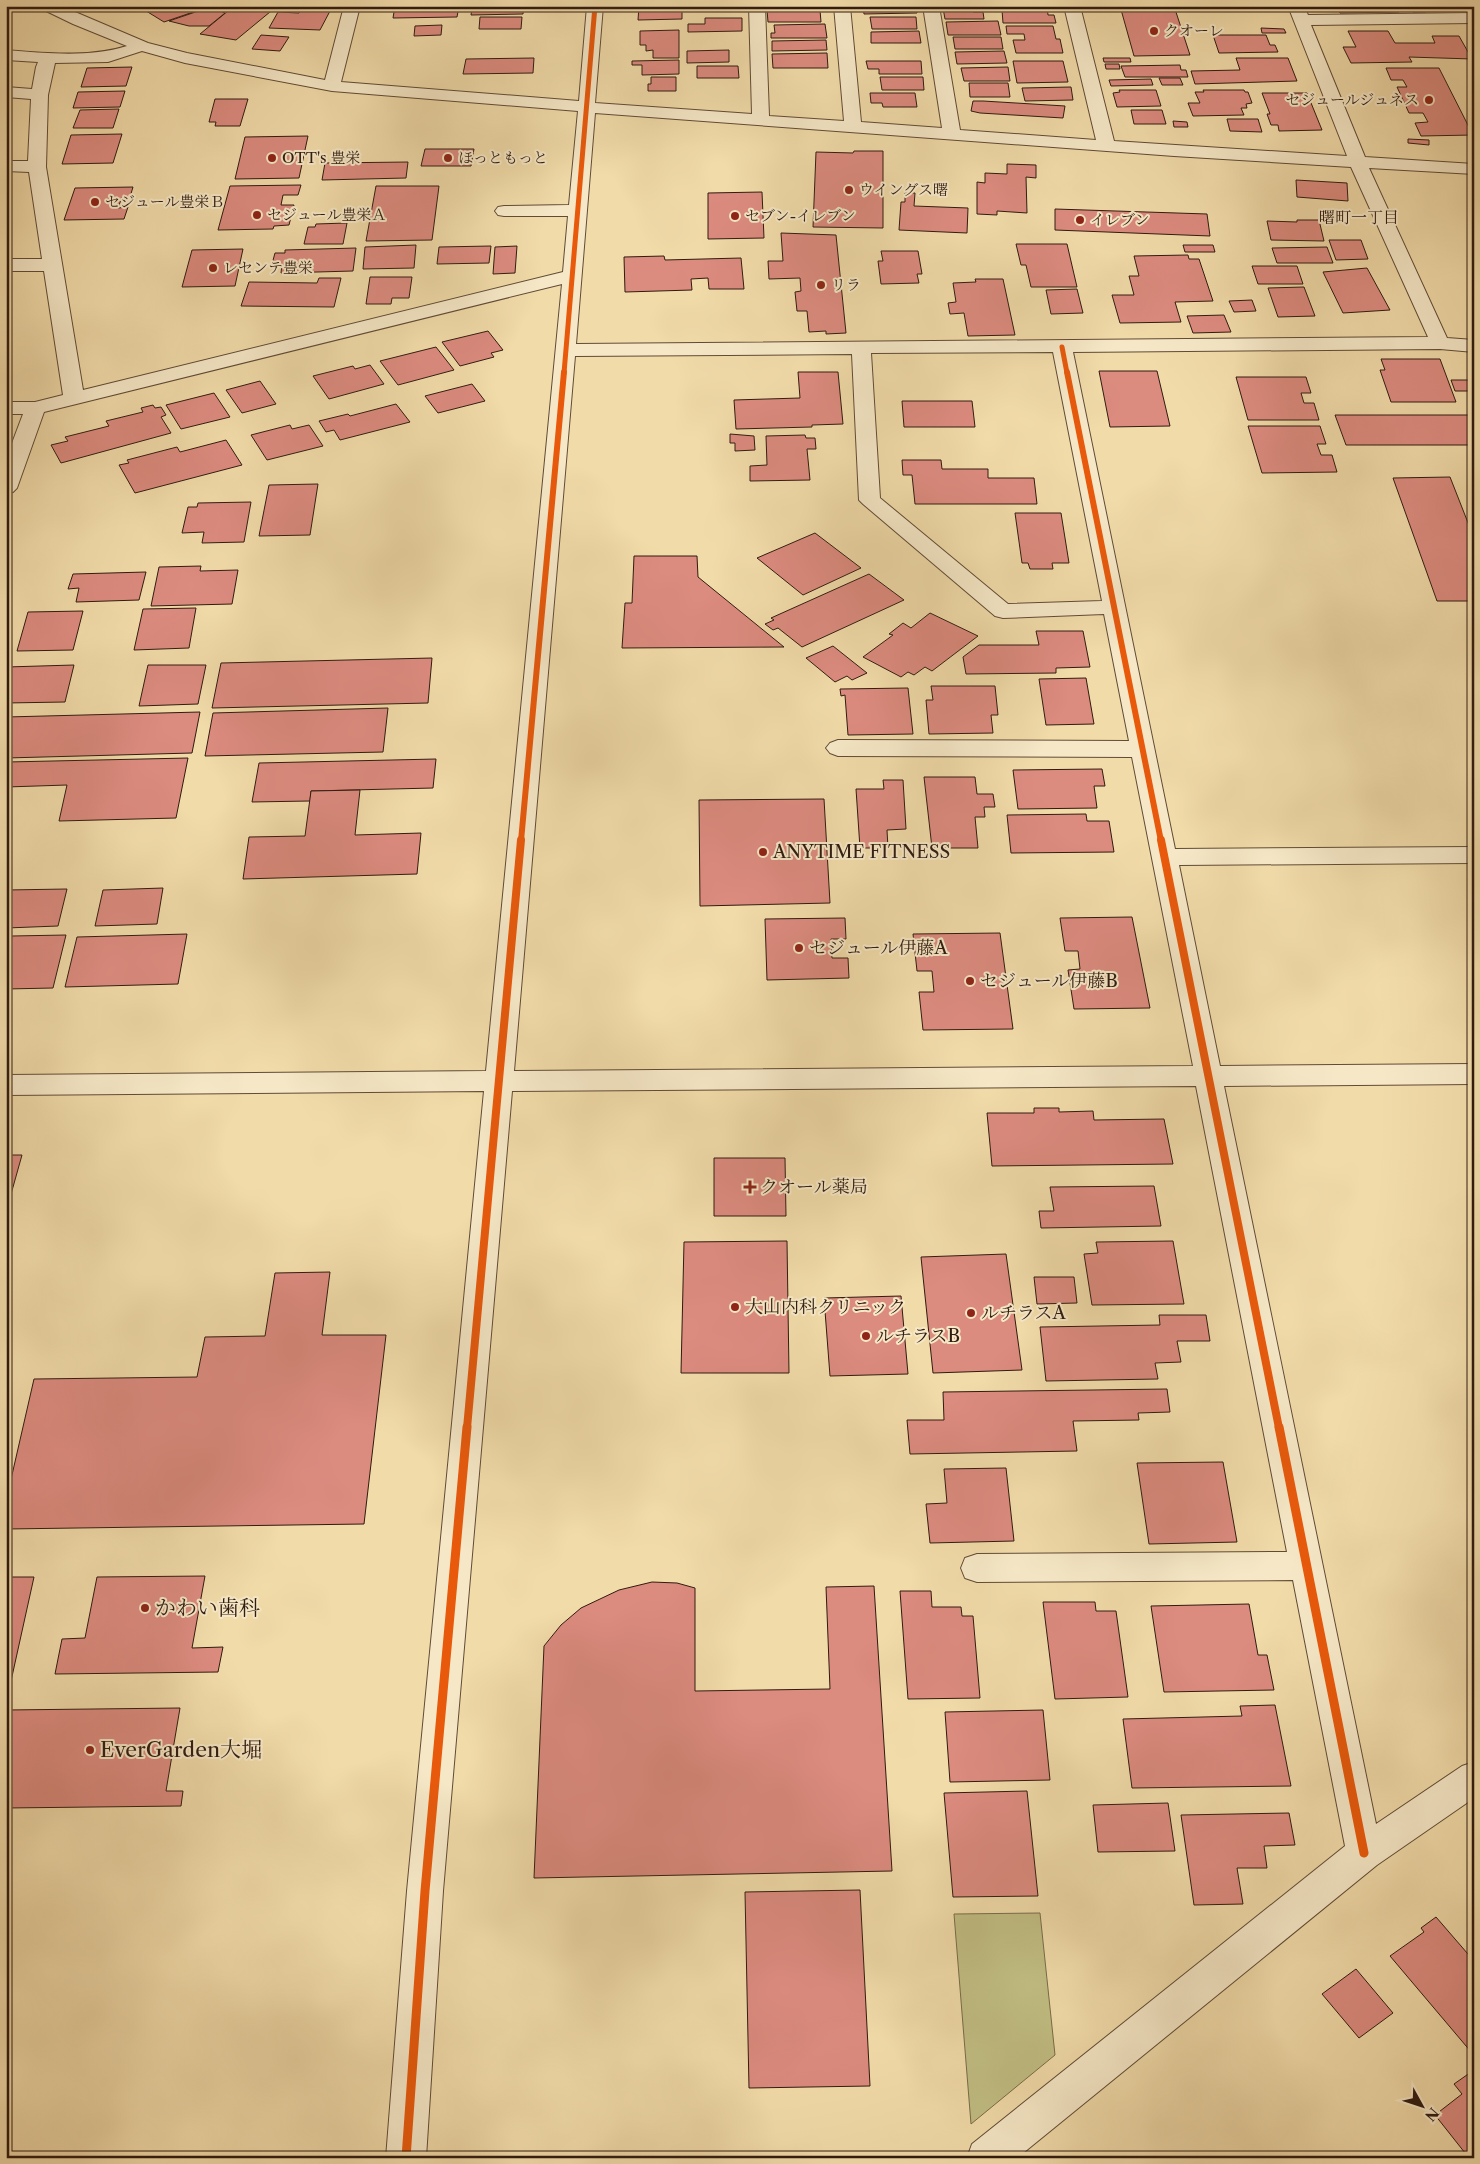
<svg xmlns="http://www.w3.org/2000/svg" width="1480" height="2164" font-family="'Libre Caslon Text','Noto Serif JP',serif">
	<rect width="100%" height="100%" fill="#f1dba9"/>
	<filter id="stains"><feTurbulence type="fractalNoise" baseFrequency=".004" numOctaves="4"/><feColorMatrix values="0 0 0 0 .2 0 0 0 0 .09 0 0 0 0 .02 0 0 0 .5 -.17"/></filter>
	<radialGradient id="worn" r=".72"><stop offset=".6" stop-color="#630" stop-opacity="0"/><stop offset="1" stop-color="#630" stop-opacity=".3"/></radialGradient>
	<path fill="#c1be83" stroke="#786c4a" d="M1040,1913l15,142 -84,69 -17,-210z"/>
	<g fill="#dc8b7f" stroke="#301b10">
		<path d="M138,6h73l-47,16z"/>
		<path d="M234,6h64l-22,1 -40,33 -36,-6z"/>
		<path d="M395,6h64l-2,11 -64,1z"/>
		<path d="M476,6h48l-1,8 -52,1 1,-7z"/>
		<path d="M639,6h43v13l-44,1z"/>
		<rect x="769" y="6" width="32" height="2"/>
		<path d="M863,6h53l1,7 -53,1z"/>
		<path d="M1007,6h40l1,9h6l2,8h-53l-1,-13h5z"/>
		<path d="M1120,6h54l16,49 -56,1z"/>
		<path d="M1337,6h59l3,6 -59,1z"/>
		<path d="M1410,6h14l2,6h-13z"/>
		<path d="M210,7l15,6 -16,13h-20l-20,-5z"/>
		<path d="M943,8h29l1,4h10l1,7h-39z"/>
		<path d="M301,10l29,1 -10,19 -51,-2 9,-16 21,1z"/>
		<path d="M767,10h53l1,12h-53z"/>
		<path d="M480,17h42l-1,12h-42z"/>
		<path d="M870,17h46l1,12h-45z"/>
		<path d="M705,18h37v13l-54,1v-8h17z"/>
		<path d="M998,21l3,14h-53l-2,-13z"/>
		<path d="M825,24l2,14h-56v-5h4l-1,-8z"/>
		<path d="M442,25l-1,10 -27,1 1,-10z"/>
		<path d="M1006,26h47l3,13h4l3,14h-47l-3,-13h12l-1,-6h-17z"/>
		<path d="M1261,28l23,1 2,4h-24z"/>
		<path d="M679,30v28h-26v-8l-7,1v-6h-6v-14z"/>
		<path d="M919,31l2,12h-50v-11z"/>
		<path d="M1348,31h40l7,12h40l-3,-7h27l13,23 -63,-2 3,5 -61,1 -8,-16h13z"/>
		<path d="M261,35l28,2 -9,14 -28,-2z"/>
		<path d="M1213,35h53l4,10h5l3,7 -59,1z"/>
		<path d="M953,37h48l2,12h-48z"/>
		<path d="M826,40l1,10 -55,1v-10z"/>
		<path d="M729,50v12l-42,1v-12z"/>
		<path d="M1004,51l3,12 -50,1 -2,-12z"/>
		<path d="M827,53l1,15h-55l-1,-14z"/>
		<path d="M534,58l-1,15 -70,1 3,-15z"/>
		<path d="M1103,58h27l1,4h-27z"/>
		<path d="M1236,58h52l9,23 -102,3 -4,-13 49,-1z"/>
		<path d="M679,60v14l-37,1v-10h-10v-4z"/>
		<path d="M866,61h55l1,13h-43v-5h-11z"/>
		<path d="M1013,61h50l5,21 -51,1z"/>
		<path d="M1105,64h14l1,5h-14z"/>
		<path d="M1180,65l1,5h5l2,7h-63l-4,-11z"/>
		<path d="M697,66h41l1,12h-42z"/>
		<path d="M132,67l-6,19 -45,1 6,-19z"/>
		<path d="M1008,67l2,14h-46l-3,-13z"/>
		<path d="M1386,68h53l34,67 -52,1 -6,-13 13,-1 -5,-9h-14l-12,-26h10l-4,-7h-12z"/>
		<path d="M651,77h25v14h-28v-7h3z"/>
		<path d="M880,77h43l1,13h-42z"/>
		<path d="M1159,78h21l3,7h-21z"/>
		<path d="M1151,79l2,6 -42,1 -2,-6z"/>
		<path d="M969,83h39l2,14h-40z"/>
		<path d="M1071,87l2,13 -48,1 -3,-13z"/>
		<path d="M1119,90h37l5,16 -44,1 -4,-14 7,-1z"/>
		<path d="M1203,90h41l1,2h3l4,11 -6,1 1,4h-6l3,7 -51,1 -5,-13h12l-5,-11h9z"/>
		<path d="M125,91l-5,16 -47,1 5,-16z"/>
		<path d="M870,93h45l2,14h-34l-1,-4h-11z"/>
		<path d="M1262,93h45l15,37 -43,1 -1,-6h-7l-4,-11h3z"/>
		<path d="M215,99h33l-8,27h-25l1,-4h-7z"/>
		<path d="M973,101h10l82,5 -2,12 -83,-5 -9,-2z"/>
		<path d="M119,109l-6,19h-40l7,-18z"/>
		<path d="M1131,110h31l4,14h-32z"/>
		<path d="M1227,119h31l4,13 -32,-1z"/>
		<path d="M1173,121l14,1 1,5h-14z"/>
		<path d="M122,134l-9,29 -51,1 9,-29z"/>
		<path d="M308,136l-9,42 -64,1 10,-42z"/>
		<path d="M1408,139l21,1v5l-21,-2z"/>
		<path d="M425,149h49l-3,17h-50z"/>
		<path d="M854,151h29v77l-70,-1 3,-75 37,1z"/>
		<path d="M408,162l-2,16 -84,2 3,-17z"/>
		<path d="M1007,164l29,1v13l-10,-1 1,36 -30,-2v4l-20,-1v-32l8,1v-10l22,1z"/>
		<path d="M1296,180l51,3 1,18 -51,-4z"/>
		<path d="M301,185l-3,10h-15l-2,10h13l-5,20 -15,1 -1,3 -55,1 12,-44z"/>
		<path d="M376,186h63l-7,54 -66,1z"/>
		<path d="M133,187l-3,10h-8l-4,11 10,-1 -4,12 -60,1 11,-32z"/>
		<path d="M762,192l2,46 -56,1v-46z"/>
		<path d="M905,193h10l-1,13 54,2 -1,25 -68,-3 2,-28h4z"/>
		<path d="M1055,209l152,5 3,22 -155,-6z"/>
		<path d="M1297,220h22l5,21 -53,-1 -4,-19 30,1z"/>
		<path d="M347,223l-4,21h-39l4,-17h7l1,-3z"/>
		<path d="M781,233l55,2 10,98 -20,1v-3l-17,1 -2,-21h-10l-2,-19 6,-1 -1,-13 -31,1 -1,-18h15z"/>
		<path d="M1329,240h32l7,19 -32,1z"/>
		<path d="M1016,244h51l10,43h-46l-5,-22h-5z"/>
		<path d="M416,245l-2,23 -51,1 2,-22z"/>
		<path d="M1183,245h30l2,7h-30z"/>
		<path d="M491,246l-2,17 -52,1 2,-17z"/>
		<path d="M517,246l-2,27 -22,1 2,-27z"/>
		<path d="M1327,247l6,16h-56l-5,-15z"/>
		<path d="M356,248l-3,23 -72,2 1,-9h-10l3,-11h10v-3z"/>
		<path d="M243,249l-8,37 -53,1 10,-37z"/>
		<path d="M881,251h37l4,23h-5l2,9 -38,1 -3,-23h5z"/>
		<path d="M1188,255l1,4h10l14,42 -38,1 6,20 -61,1 -8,-28h22l-5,-19h10l-5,-20z"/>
		<path d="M664,256l1,4 76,-2 3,31h-35l-1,-11 -17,1 1,11 -67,2 -1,-35z"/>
		<path d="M1252,266h45l6,18h-45z"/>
		<path d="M1367,268l23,42 -47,3 -20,-41z"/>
		<path d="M370,277h42l-3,21h-17l-1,6h-25z"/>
		<path d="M319,278h22l-7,29 -93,-1 8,-24 68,1z"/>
		<path d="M975,279h28l12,56 -47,1 -4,-23 -14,1 -2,-11 8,-1 -3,-19 23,-1z"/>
		<path d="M1304,287l11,29 -37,1 -10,-29z"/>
		<path d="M1077,289l6,24 -32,1 -5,-24z"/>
		<path d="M1252,300l4,11 -22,1 -5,-11z"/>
		<path d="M1224,315l7,17 -38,1 -6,-17z"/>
		<path d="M488,331l15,19 -12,3 3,4 -34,9 -18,-24z"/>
		<path d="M436,347l18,23 -56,15 -18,-24z"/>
		<path d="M1381,359h59l16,43h-65l-11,-32h5z"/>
		<path d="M370,365l14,19 -55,15 -16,-23 40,-10 2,3z"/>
		<path d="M1099,371h58l13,55 -60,1z"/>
		<path d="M798,372h40l5,52 -31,1v2l-76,2 -2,-29 66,-2z"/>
		<path d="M1236,377h70l5,16h-10l3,10h10l5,17h-71z"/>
		<path d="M1451,380h23v11h-19z"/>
		<path d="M260,381l16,23 -34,9 -16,-23z"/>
		<path d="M472,384l13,17 -47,12 -13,-17z"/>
		<path d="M214,393l16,24 -49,12 -15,-24z"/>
		<path d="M902,401h70l3,26h-71z"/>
		<path d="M396,404l14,18 -70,18 -6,-10 -8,2 -7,-11 29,-7 2,2z"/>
		<path d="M153,405l2,3 6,-1 5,8 -5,2 10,16 -110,30 -10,-18 17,-4 -3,-4 44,-11 -3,-5 37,-9 -2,-4z"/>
		<path d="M1335,415h139v30h-128z"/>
		<path d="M290,425l2,4 17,-4 14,21 -56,14 -16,-25z"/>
		<path d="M1248,426h72l6,18h-9l4,11h11l5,17 -75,1z"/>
		<path d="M730,434l24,2 1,14 -20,1v-8h-5z"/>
		<path d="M805,435l1,3h9l1,11h-9l3,31 -60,1v-15l17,-1 -1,-29z"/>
		<path d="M226,440l16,25 -107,28 -16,-28 10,-2 -2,-3 50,-13 3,5z"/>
		<path d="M902,460h39l1,9h46v9h46l3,26h-122l-3,-29h-9z"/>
		<path d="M1450,477l24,61v63h-37l-44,-123z"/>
		<path d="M318,484l-8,51 -51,1 10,-51z"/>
		<path d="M251,502l-7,40 -42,1 2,-11 -22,1 6,-26h9l1,-4z"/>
		<path d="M1015,513h46l8,50h-17l1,6h-23l-2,-6h-6z"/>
		<path d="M815,533l46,35 -58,27 -46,-37z"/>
		<path d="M634,556h63l1,21 86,70 -162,1 3,-45h7z"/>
		<path d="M201,566l-1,5 38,-1 -6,34 -81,2 8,-39z"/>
		<path d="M146,572l-7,28 -63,2 3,-14 -11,1 5,-15z"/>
		<path d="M869,574l35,26 -102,47 -24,-19 -5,2 -8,-6 9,-4 -3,-2z"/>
		<path d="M196,608l-7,40 -55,2 9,-41z"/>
		<path d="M83,611l-10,39 -56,1 11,-39z"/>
		<path d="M930,613l48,23 -46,35 -7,-4 -11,8 -6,-3 -7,5 -38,-20 30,-22 -4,-1 14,-11 8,5z"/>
		<path d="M1036,631h47l7,36 -34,1v5l-90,1 -3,-17 16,-12h60z"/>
		<path d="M833,646l34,27 -15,7 -5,-4 -12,6 -29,-24z"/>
		<path d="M432,658l-4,45 -216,5 9,-45z"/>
		<path d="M74,665l-9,37 -59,1v-36z"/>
		<path d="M148,665h58l-8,39 -59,2z"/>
		<path d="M1086,678l8,46 -48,1 -7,-46z"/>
		<path d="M931,686h64l3,29h-7l2,18 -64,1 -3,-34h7z"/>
		<path d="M908,688l5,46 -65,1 -3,-40 -4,1 -1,-7z"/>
		<path d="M388,708l-5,44 -178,4 8,-43z"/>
		<path d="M200,712l-8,41 -186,5v-41z"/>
		<path d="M188,758l-12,60 -117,3 8,-36 -61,2 1,-25z"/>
		<path d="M436,759l-3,29 -122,3 -1,10 -58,1 7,-39z"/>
		<path d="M1102,769l3,17h-11l3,22 -79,1 -5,-39z"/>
		<path d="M924,777h51l2,17h16l2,13h-11l1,10h-10l3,31h-46z"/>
		<path d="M883,780h20l3,49 -19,1 1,18h-28l-4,-59h28z"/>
		<path d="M360,790l-5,45 66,-2 -4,41 -174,5 6,-42 56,-1 6,-45z"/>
		<path d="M824,799l6,104 -130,3 -1,-106z"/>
		<path d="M1086,814l1,7h22l5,31 -103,1 -4,-38z"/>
		<path d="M163,888l-6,36 -62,2 8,-36z"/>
		<path d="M67,889l-9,37 -52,2v-38z"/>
		<path d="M1132,917l18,91 -76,1 -6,-39 12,-1 -2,-18h-13l-5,-33z"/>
		<path d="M845,918l1,21h-15l1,19h16l1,20 -82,2 -2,-61z"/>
		<path d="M1000,933l13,96 -90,1 -4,-38h15l-2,-21h-15l-4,-37z"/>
		<path d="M187,934l-9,50 -113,3 12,-50z"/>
		<path d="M66,935l-13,53 -47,1v-30l6,-23z"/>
		<path d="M1034,1108h25v4l34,-1 1,9 70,-1 9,45 -181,2 -5,-53h47z"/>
		<path d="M6,1155h16l-16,57z"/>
		<path d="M714,1158h71l1,58h-72z"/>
		<path d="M1154,1186l7,40 -120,2 -2,-17h15l-4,-24z"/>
		<path d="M787,1241l2,132h-108l3,-131z"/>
		<path d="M1173,1241l11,63 -92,1 -8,-51 14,-1 -2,-11z"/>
		<path d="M1006,1254l16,116 -89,3 -12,-116z"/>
		<path d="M330,1272l-8,63h64l-22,189 -358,5v-28l28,-122 163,-2 8,-40 60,-1 10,-63z"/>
		<path d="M1034,1277h40l3,26 -40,1z"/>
		<path d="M901,1296l7,78 -78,2 -6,-78z"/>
		<path d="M1159,1315h47l4,26h-33l4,21 -26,1 3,16 -112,2 -6,-54 120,-2z"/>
		<path d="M1167,1389l3,23 -32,1 1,7 -66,1 4,30 -167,3 -3,-34h37l-1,-28z"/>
		<path d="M1223,1462l14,80 -88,2 -12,-81z"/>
		<path d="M1006,1468l8,73 -84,2 -4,-39 21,-1 -3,-34z"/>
		<path d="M205,1576l-13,72 31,-1 -5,25 -163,2 7,-35 23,-1 12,-61z"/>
		<path d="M6,1577h28l-23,104h-5z"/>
		<path d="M652,1582l25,1 18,5v103l135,-2 -4,-102 48,-1 18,285 -358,7 10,-232 17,-21 20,-17 38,-18z"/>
		<path d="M900,1591h31l1,16h29l1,9h11l7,82 -72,1z"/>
		<path d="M1043,1602h52l1,9h20l12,86 -73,2z"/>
		<path d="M1249,1604l9,51h9l7,35 -110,2 -13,-86z"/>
		<path d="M1275,1705l16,81 -159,2 -9,-69 119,-3 -2,-10z"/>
		<path d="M180,1708l-14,83h17l-2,15 -175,2v-98z"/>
		<path d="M1043,1710l7,70 -100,2 -5,-70z"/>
		<path d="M1027,1791l11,105 -85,1 -9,-104z"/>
		<path d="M1168,1803l7,48 -77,1 -5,-47z"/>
		<path d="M1289,1813l6,32 -31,1 3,22h-30l6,36 -49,1 -13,-90z"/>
		<path d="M860,1890l10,196 -121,2 -4,-196z"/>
		<path d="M1436,1917l38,44v91l-2,1 -82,-97 34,-24 -3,-4z"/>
		<path d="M1356,1969l37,44 -34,25 -37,-44z"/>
		<path d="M1474,2070v88h-5l-34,-43 27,-21 -8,-10z"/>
	</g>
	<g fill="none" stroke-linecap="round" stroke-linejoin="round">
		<defs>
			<path id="minor" d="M40,6h21l87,37 39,10 138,27 19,-74h16l-19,76 238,19 8,-95h16l-8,97 157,11 -3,-108h16l4,110 75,5 -10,-115h16l11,116 81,6 -19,-122h16l21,124 136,10 -32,-134h16l34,135 233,15 -59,-150h16l4,9 166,-2v10l-163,2 54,132 109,7v10l-105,-6 78,170 27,2v12l-34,-3 -367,3 102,497 299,-2v16l-295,2 41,201 254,-2v20l-250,2 152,738 86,-58 12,-4v36l-97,67 -360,293h-50l5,-14 373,-298 -52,-266 -316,2 -12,-4 -4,-10 4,-10 12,-4 310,-2 -91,-466 -684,5 -69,800 -17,267h-40l21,-267 77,-800 -478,4v-20l480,-4 76,-787 -518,128 -27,76 -4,4 -7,2v-35l17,-45h-17v-12h29l28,-7 -19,-124h-38v-12h36l-13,-87 -23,-1v-10h22l3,-62 -25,-2v-10l26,2 4,-22 2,-5 -32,-2v-10c40,3 82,8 121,-4l-54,-22 -31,-15zM142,51l43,12 147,28 246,20 -9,94 -65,1 -6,1 -3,4 3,4 6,1h64l-5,56 -480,118 -37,-223 2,-72 7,-32 53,-1zM595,113l579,43 177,11 77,170 -852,7zM1053,352l49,249 -94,3 -128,-106 -9,-145zM852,354l7,146 4,4 132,112 8,2 101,-4 25,127 -291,-1 -8,3 -4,5 4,5 8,3 294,1 61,309 -679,5 61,-715z"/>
		</defs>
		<use href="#minor" stroke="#604b36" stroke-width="2"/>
		<use href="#minor" fill="#f6e8c7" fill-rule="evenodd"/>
		<defs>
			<g id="cycleway-far3">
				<path d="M1062,347l5,26"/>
				<path d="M564,373l31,-367"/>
			</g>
			<g id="cycleway-far2">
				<path d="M1067,372l94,469"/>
				<path d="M521,841l43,-469"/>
			</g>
			<g id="cycleway-far1">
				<path d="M1161,840l118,588"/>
				<path d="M467,1428l54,-588"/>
			</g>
			<g id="cycleway">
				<path d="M1279,1427l85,426"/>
				<path d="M406,2158l19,-267 42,-464"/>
			</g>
		</defs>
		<use href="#cycleway-far3" stroke="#f6e8c7" stroke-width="7"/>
		<use href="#cycleway-far2" stroke="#f6e8c7" stroke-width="9"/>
		<use href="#cycleway-far1" stroke="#f6e8c7" stroke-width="11"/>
		<use href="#cycleway" stroke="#f6e8c7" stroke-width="12"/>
		<use href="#cycleway-far3" stroke="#e8590c" stroke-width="5"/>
		<use href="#cycleway-far2" stroke="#e8590c" stroke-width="6"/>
		<use href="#cycleway-far1" stroke="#e8590c" stroke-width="8"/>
		<use href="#cycleway" stroke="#e8590c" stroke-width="9"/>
	</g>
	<g fill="#8f2418" stroke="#f6e8c7" stroke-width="2">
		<circle cx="1154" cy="31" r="5"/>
		<circle cx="1429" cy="100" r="5"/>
		<circle cx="272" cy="158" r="5"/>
		<circle cx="448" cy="158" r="5"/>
		<circle cx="849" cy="190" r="5"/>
		<circle cx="95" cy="202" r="5"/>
		<circle cx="257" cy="215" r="5"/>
		<circle cx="735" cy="216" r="5"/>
		<circle cx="1080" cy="220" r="5"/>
		<circle cx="213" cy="268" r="5"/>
		<circle cx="821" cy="285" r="5"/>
		<circle cx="763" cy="852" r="5"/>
		<circle cx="799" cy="948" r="5"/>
		<circle cx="970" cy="981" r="5"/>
		<path d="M747.5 1179.5h5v5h5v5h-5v5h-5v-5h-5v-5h5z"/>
		<circle cx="735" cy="1307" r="5"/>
		<circle cx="971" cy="1313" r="5"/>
		<circle cx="866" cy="1336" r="5"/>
		<circle cx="145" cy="1608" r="5"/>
		<circle cx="90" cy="1750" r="5"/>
	</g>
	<g text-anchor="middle" stroke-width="4" stroke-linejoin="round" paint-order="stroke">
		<g font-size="15" fill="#301b10" stroke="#f6e8c7" text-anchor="start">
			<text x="1164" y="36">クオーレ</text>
			<text x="1419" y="105" text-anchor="end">セジュールジュネス</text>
			<text x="282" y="163">OTT's 豊栄</text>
			<text x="458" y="163">ほっともっと</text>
			<text x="859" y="195">ウイングス曙</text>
			<text x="105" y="207">セジュール豊栄Ｂ</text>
			<text x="267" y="220">セジュール豊栄Ａ</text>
			<text x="745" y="221">セブン-イレブン</text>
			<text x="1090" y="225">イレブン</text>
			<text x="223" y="273">レセンテ豊栄</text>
			<text x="831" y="290">リラ</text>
		</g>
		<g font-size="16" fill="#301b10" stroke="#f6e8c7">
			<text x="1359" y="223">曙町一丁目</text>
		</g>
		<g font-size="18" fill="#301b10" stroke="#f6e8c7" text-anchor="start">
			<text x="773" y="858">ANYTIME FITNESS</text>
			<text x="809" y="954">セジュール伊藤A</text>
			<text x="980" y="987">セジュール伊藤B</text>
			<text x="760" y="1193">クオール薬局</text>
			<text x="745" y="1313">大山内科クリニック</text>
			<text x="981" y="1319">ルチラスA</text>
			<text x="876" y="1342">ルチラスB</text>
		</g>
		<g font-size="21" fill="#301b10" stroke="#f6e8c7" text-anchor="start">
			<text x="155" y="1615">かわい歯科</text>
			<text x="100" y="1757">EverGarden大堀</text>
		</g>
	</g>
	<rect width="1480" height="2164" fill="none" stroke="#f1dba9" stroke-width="25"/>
	<rect x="8" y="8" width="1465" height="2149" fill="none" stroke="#301b10" stroke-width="2.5"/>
	<rect x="12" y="12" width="1455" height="2139" fill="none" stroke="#301b10"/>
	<g transform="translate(1422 2106) rotate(130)" stroke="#f6e8c7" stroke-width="4" paint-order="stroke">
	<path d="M0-4L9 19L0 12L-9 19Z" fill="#301b10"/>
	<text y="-8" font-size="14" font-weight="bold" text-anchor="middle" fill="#301b10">N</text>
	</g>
	<rect width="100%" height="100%" filter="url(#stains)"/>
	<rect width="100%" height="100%" fill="url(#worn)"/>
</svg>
